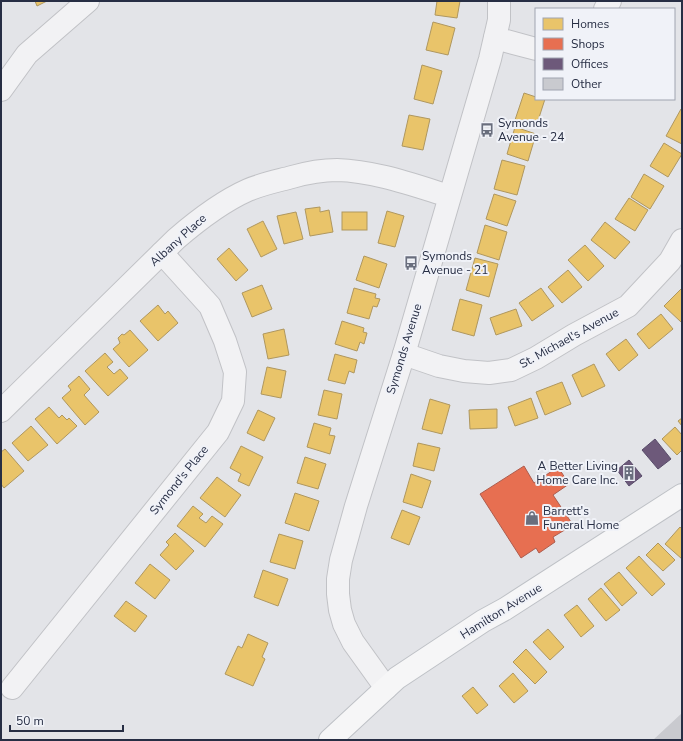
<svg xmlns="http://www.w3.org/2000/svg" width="683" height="741" font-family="'Nunito Sans',sans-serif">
	<rect width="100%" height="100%" fill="#e3e4e8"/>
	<g fill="#e9c46a" stroke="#af975f">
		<path d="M35,1h12l-10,5z"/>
		<path d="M437,1h23l-3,17 -22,-3z"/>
		<path d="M433,22l22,6 -7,27 -22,-5z"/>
		<path d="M422,65l20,6 -9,33 -19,-5z"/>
		<path d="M524,93l12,4v2h9l-9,28 -21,-7z"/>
		<path d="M681,109l1,1v34l-16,-8z"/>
		<path d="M409,115l21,4 -7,31 -21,-4z"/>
		<path d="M515,127l21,7 -8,27 -21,-7z"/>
		<path d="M664,143l18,11 -14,23 -18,-11z"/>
		<path d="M502,160l23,6 -8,29 -23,-6z"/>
		<path d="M644,174l20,12 -14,23 -19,-12z"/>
		<path d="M494,194l22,7 -9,25 -21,-7z"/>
		<path d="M629,198l19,12 -13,21 -20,-12z"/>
		<path d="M320,207v5l9,-2 4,22 -23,4 -5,-27z"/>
		<path d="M387,211l17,5 -9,31 -17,-4z"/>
		<path d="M296,212l7,27 -19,5 -7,-28z"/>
		<rect x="342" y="212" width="25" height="18"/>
		<path d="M263,221l14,28 -16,8 -14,-28z"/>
		<path d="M605,222l25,20 -15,17 -24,-19z"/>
		<path d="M485,225l22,7 -8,28 -22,-7z"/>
		<path d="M585,245l19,21 -16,15 -20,-21z"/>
		<path d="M229,248l19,22 -12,11 -19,-22z"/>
		<path d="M364,256l23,8 -8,24 -23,-8z"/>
		<path d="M475,258l23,6 -9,33 -23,-7z"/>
		<path d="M568,270l14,17 -20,16 -14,-16z"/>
		<path d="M262,285l10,24 -20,8 -10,-24z"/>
		<path d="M354,288l22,6 -1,4 5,1 -3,8 -4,-1 -4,13 -22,-6z"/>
		<path d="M541,288l13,18 -22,15 -13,-18z"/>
		<path d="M682,288v33l-1,1 -17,-16z"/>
		<path d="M460,299l22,6 -8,31 -22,-6z"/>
		<path d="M158,305l7,9 3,-3 10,12 -20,18 -18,-20z"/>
		<path d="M516,309l6,17 -26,9 -6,-17z"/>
		<path d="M661,314l12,15 -24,20 -12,-15z"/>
		<path d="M342,321l22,7 -1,4 4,1 -3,11 -4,-2 -3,9 -22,-7z"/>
		<path d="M284,329l5,26 -21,4 -5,-25z"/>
		<path d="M130,330l18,20 -19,17 -16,-18 7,-6 -2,-5 4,-4 2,1z"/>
		<path d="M626,339l12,16 -19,16 -13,-17z"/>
		<path d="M105,353l8,9 -6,5 7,7 6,-5 8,9 -20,18 -23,-25z"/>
		<path d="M335,354l22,6 -3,13 -5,-2 -4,13 -17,-4z"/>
		<path d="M594,364l11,22 -23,11 -10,-22z"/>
		<path d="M267,367l19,4 -5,27 -20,-4z"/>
		<path d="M79,376l11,13 -6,6 15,17 -14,13 -23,-27 9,-8 -3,-4z"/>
		<path d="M562,382l9,22 -26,11 -9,-23z"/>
		<path d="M324,390l18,4 -5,25 -19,-4z"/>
		<path d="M531,398l7,20 -23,8 -7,-19z"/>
		<path d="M430,399l20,6 -8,29 -20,-5z"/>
		<path d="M49,407l10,11 3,-3 5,5 2,-2 8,8 -20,18 -22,-25z"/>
		<path d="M497,409v19l-27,1 -1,-19z"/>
		<path d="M258,410l17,8 -11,23 -17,-8z"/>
		<path d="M682,418v8l-4,-5z"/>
		<path d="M314,423l17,5 -2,7 6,1 -5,18 -23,-7z"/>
		<path d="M31,426l17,19 -20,16 -16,-18z"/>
		<path d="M675,427l7,8v15l-5,5 -15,-16z"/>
		<path d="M418,443l22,5 -6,23 -21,-5z"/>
		<path d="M241,446l22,11 -14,29 -11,-5 3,-7 -11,-6z"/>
		<path d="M5,449l19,22 -20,17 -3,-4v-32z"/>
		<path d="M305,457l21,7 -8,25 -21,-6z"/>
		<path d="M411,474l20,7 -9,27 -19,-6z"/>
		<path d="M217,477l24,18 -16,22 -25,-19z"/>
		<path d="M295,493l24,8 -10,30 -24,-8z"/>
		<path d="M193,506l10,8 -4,4 7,5 6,-7 11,8 -18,23 -28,-21z"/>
		<path d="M402,510l18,7 -11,28 -18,-7z"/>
		<path d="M680,527l2,2v30l-17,-15z"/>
		<path d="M175,533l19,18 -18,19 -16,-15 9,-10 -3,-3z"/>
		<path d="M279,534l24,7 -8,28 -25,-7z"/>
		<path d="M658,543l17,17 -12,11 -17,-16z"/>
		<path d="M639,556l26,28 -13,12 -26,-28z"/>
		<path d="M150,564l20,16 -15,19 -20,-16z"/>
		<path d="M263,570l25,9 -10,27 -24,-9z"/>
		<path d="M619,572l18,21 -15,13 -18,-22z"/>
		<path d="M601,588l19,22 -14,11 -18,-22z"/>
		<path d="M126,601l21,15 -12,16 -21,-16z"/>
		<path d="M577,605l17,21 -13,11 -17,-22z"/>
		<path d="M548,629l16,18 -14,13 -17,-18z"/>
		<path d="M248,634l20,9 -6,14 3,2 -12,27 -28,-12 13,-28 4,2z"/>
		<path d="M526,649l21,23 -12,12 -22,-22z"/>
		<path d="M513,673l15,18 -14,12 -15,-17z"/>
		<path d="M473,687l15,18 -11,9 -15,-18z"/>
	</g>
	<path fill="#e76f51" stroke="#ad5c4d" d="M524,466l10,17 24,-16 11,17 -16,11 20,30 -20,12 2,5 -16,11 -3,-5 -15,10 -41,-64z"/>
	<g fill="#6d597a" stroke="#584c6a">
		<path d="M655,439l16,20 -13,10 -16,-19z"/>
		<path d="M629,460l13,16 -13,10 -12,-16z"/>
	</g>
	<path fill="#c9cacf" d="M682,713v27h-29z"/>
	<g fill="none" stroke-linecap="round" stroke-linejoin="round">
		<defs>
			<g id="minor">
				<path d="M605,9l5,-8"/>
				<path d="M495,38l41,11"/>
				<path d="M1,90l26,-36 61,-53"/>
				<path d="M404,354l35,12 25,5 25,2 22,-3 25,-12 38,-23 54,-29 42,-45 12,-21"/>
				<path d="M1,411l175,-172c22,-19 45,-37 72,-49 14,-6 29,-9 44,-13 14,-4 30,-7 45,-7 38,1 76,15 112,26"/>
				<path d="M12,688l206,-256 15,-31 2,-29 -10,-31 -15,-35 -48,-53"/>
				<path d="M386,688l-33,-46 -9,-18 -4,-14 -2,-16v-15l3,-19 15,-54 48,-152 86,-295 9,-39v-19"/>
			</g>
			<path id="major" d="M330,740l67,-62 86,-57 22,-12 177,-114"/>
		</defs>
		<use href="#minor" stroke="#c1c2c6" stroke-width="24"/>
		<use href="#major" stroke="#bec1c6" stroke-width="24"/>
		<use href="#minor" stroke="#f2f2f4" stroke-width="22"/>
		<use href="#major" stroke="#f6f6f7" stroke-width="22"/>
	</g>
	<defs>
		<symbol id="bus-bare" viewBox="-9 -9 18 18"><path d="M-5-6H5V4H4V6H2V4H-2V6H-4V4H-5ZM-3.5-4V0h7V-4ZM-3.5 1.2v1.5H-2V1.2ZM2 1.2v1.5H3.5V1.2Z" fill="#696e7d" stroke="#f0f2f8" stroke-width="2.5" paint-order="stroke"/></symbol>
		<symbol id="building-bare" viewBox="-9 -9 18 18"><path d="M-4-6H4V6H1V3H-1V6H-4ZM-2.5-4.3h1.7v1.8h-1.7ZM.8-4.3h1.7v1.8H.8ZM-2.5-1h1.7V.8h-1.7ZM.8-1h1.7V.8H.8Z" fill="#696e7d" stroke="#f0f2f8" stroke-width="2.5" paint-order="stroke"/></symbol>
		<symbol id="shop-bare" viewBox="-9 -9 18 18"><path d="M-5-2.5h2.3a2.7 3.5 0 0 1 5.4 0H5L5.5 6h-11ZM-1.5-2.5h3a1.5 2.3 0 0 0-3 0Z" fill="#696e7d" stroke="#f0f2f8" stroke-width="2.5" paint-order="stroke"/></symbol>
	</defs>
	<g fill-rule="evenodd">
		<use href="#bus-bare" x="477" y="120" width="20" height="20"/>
		<use href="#bus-bare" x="401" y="253" width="20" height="20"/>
		<use href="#building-bare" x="619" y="463" width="20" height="20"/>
		<use href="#shop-bare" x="522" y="508" width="20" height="20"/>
	</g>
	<g text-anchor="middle" stroke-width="4" stroke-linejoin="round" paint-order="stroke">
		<g font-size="12" fill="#272e44" stroke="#f0f2f8" text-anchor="start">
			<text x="498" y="127">Symonds<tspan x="498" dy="14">Avenue - 24</tspan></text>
			<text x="422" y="260">Symonds<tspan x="422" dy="14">Avenue - 21</tspan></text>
			<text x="618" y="470" text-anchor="end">A Better Living<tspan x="618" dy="14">Home Care Inc.</tspan></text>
			<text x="543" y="515">Barrett's<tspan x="543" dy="14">Funeral Home</tspan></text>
		</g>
		<g font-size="12" fill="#272e44" stroke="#f0f2f8">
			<text transform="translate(178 240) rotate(-42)" y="4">Albany Place</text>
			<text transform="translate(569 338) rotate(-29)" y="4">St. Michael's Avenue</text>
			<text transform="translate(404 349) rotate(-73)" y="4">Symonds Avenue</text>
			<text transform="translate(179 480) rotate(-51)" y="4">Symond's Place</text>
			<text transform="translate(501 611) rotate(-32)" y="4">Hamilton Avenue</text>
		</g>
	</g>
	<rect width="683" height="741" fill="none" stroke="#272e44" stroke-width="4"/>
	<rect x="535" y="8" width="140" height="92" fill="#f0f2f8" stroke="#a0a4b0"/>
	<rect x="543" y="18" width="20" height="12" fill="#e9c46a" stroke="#a0a4b0"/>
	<text x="571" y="28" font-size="12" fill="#272e44">Homes</text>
	<rect x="543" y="38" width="20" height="12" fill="#e76f51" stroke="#a0a4b0"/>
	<text x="571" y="48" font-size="12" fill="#272e44">Shops</text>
	<rect x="543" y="58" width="20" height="12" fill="#6d597a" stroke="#a0a4b0"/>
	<text x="571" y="68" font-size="12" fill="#272e44">Offices</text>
	<rect x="543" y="78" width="20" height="12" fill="#c9cacf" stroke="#a0a4b0"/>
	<text x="571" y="88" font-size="12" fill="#272e44">Other</text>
	<path d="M10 725v6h113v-6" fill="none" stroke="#272e44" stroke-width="2"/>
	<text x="16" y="725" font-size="12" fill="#272e44" stroke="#f0f2f8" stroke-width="3" paint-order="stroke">50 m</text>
</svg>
